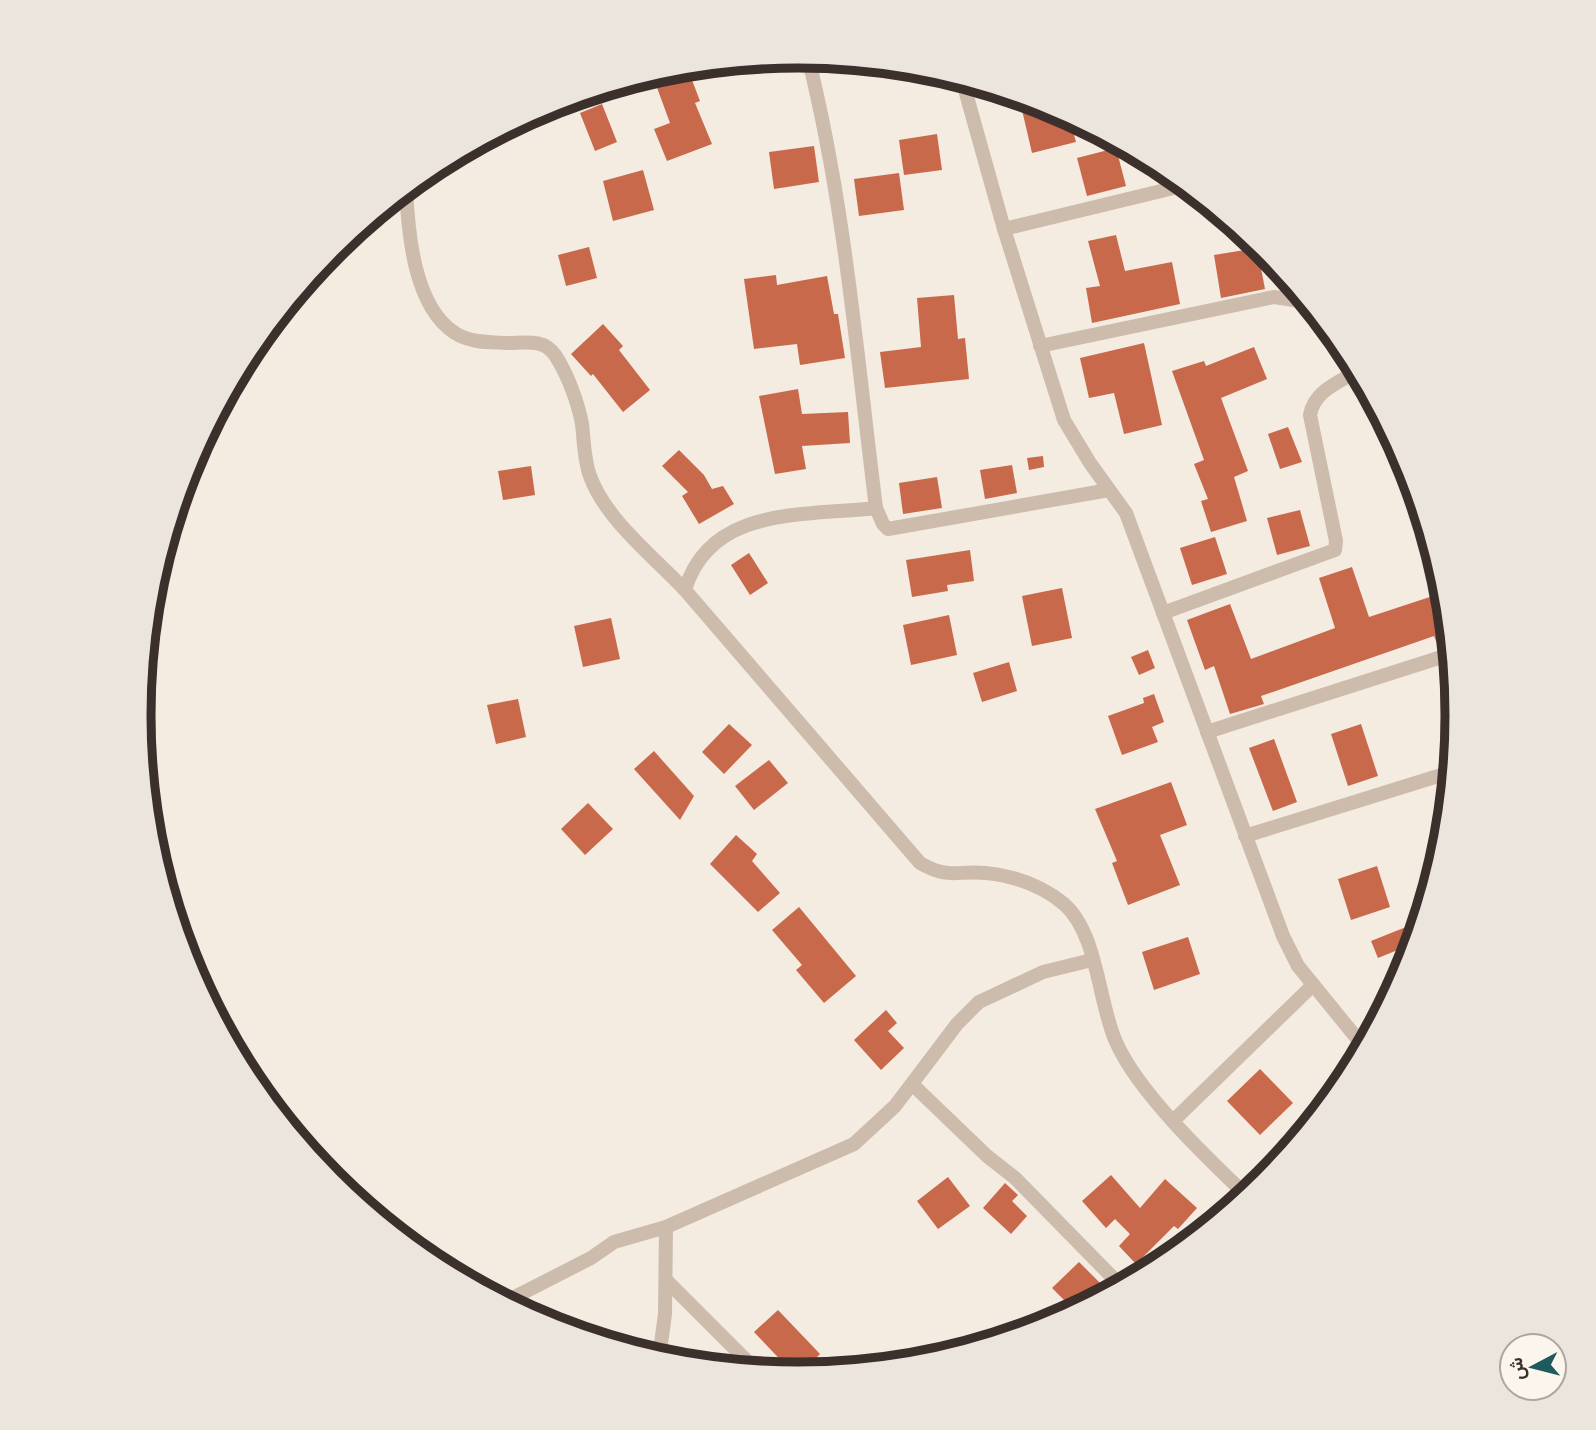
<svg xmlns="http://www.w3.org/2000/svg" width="1596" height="1430" font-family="'Archivo Narrow',Vazirmatn,sans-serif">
	<rect width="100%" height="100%" fill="#f4ebe1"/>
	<g fill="#c8694b">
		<path d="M682,67h5l13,34 -5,2 17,41 -45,17 -13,-32 16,-6 -18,-49z"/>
		<path d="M602,104l15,38 -22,9 -15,-38z"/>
		<path d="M1045,105l24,11 7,26 -44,11 -10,-43z"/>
		<path d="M937,134l5,36 -38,5 -5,-35z"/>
		<path d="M814,146l5,36 -45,7 -5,-37z"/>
		<path d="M1116,148l10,38 -39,10 -10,-38z"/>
		<path d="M643,170l11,40 -41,11 -10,-40z"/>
		<path d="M899,173l5,37 -45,6 -5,-37z"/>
		<path d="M1116,235l9,36 47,-9 8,42 -88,19 -6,-35 14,-2 -12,-45z"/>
		<path d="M589,247l8,31 -31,8 -8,-31z"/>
		<path d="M1257,248l8,41 -44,9 -7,-43z"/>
		<path d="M776,275l1,10 50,-9 7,38h4l7,44 -45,7 -3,-21 -43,5 -10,-70z"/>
		<path d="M954,295l4,44 7,-1 4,41 -84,9 -5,-36 41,-5 -4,-49z"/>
		<path d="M603,324l20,22 -4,4 31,40 -27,22 -30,-38 -2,2 -20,-22z"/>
		<path d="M1144,343l18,82 -38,9 -10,-41 -25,5 -9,-40z"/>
		<path d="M1254,347l13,32 -46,19 27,73 -14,6 13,44 -36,11 -10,-31 7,-2 -14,-35 10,-4 -32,-89 32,-10 2,5z"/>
		<path d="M798,389l4,25 46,-2 2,31 -48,3 4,23 -31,5 -16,-78z"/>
		<path d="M1288,427l14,35 -22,7 -12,-35z"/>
		<path d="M679,450l25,25 8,14 11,-3 11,18 -35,20 -17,-28 6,-4 -26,-26z"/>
		<path d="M1043,456l1,11 -15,3 -2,-12z"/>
		<path d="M1012,465l5,28 -32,6 -5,-29z"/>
		<path d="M531,466l4,29 -32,5 -5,-29z"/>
		<path d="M937,477l5,31 -39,6 -4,-31z"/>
		<path d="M1300,510l10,36 -33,9 -10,-37z"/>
		<path d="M1215,537l12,37 -35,11 -12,-37z"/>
		<path d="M970,550l4,31 -27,4 1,6 -36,6 -6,-37z"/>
		<path d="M749,553l19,30 -18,12 -19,-30z"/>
		<path d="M1352,567l17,50 76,-25 5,50 -12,4 -4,-10 -173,60 3,8 -34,10 -16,-48 -9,4 -18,-50 43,-16 21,55 84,-31 -16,-50z"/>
		<path d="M1062,588l10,50 -40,8 -10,-50z"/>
		<path d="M949,615l8,40 -46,10 -8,-40z"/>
		<path d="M611,618l9,41 -37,8 -9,-41z"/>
		<path d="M1148,650l7,18 -16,7 -8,-18z"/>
		<path d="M1009,662l8,29 -35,11 -9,-29z"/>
		<path d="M1154,694l10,28 -12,5 6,15 -36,13 -14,-39 36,-13 -1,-5z"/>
		<path d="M518,699l8,38 -30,7 -9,-39z"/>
		<path d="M729,724l23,21 -28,29 -22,-22z"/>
		<path d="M1361,724l17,52 -30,10 -17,-52z"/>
		<path d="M1274,739l23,63 -24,9 -24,-63z"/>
		<path d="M654,751l40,45 -14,24 -46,-51z"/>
		<path d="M769,760l19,23 -34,27 -19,-24z"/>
		<path d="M1171,782l16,43 -27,10 20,50 -52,20 -16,-42 5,-2 -22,-52z"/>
		<path d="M588,803l25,26 -28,26 -24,-26z"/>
		<path d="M736,835l21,19 -5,7 28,32 -22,19 -48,-48z"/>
		<path d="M1377,866l13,41 -39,13 -13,-41z"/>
		<path d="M799,907l57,69 -32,27 -28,-33 6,-5 -30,-35z"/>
		<path d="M1421,921l-14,46 -7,-18 -22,9 -7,-17z"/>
		<path d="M1188,937l12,37 -46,16 -12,-38z"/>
		<path d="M886,1010l11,13 -9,8 16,17 -23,22 -27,-30z"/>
		<path d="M1260,1069l33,34 -33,32 -33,-34z"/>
		<path d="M1111,1175l29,33 25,-29 32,29 -19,21 -4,-3 -38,38 -17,-18 11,-12 -15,-15 -9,9 -24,-27z"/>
		<path d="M948,1177l22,29 -32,23 -21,-28z"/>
		<path d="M1005,1183l13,12 -6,6 15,15 -16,18 -28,-26z"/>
		<path d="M1079,1262l27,27 -11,11 -20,11 -23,-23z"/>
		<path d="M778,1310l42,44 -20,20h-6l-40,-42z"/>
		<path d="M902,1349l15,13 -29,3z"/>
	</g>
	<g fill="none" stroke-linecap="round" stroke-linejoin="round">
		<g stroke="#cdbbac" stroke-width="14">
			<path d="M808,57c37,148 49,300 68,451l7,16 5,5 221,-39"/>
			<path d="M962,79l42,150 60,191 26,43 36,50 157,423 15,30 66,81"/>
			<path d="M406,188c2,45 8,119 49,145 15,10 35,9 52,10 18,0 36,-5 48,12 12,18 23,47 27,69 2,17 2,36 8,52 16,44 63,80 95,114"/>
			<path d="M1004,229l182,-44"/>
			<path d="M1040,346l234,-49 33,5"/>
			<path d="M876,508c-72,8 -166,-2 -191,82l235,273c30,17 36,7 66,10 29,3 55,12 78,31 34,30 34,98 52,138 22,50 90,115 130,153"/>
			<path d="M1163,613l172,-63 1,-9 -26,-126c4,-24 29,-33 48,-44"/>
			<path d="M1207,732l244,-78"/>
			<path d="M1245,836l206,-64"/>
			<path d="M913,1085l74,71 28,22 106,108"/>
			<path d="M1174,1120l139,-135"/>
			<path d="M666,1280l90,90"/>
			<path d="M505,1302l86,-44 23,-16 52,-15 188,-83 41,-38 62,-82 22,-22 64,-30 49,-12"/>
			<path d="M659,1358l6,-44 1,-87"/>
		</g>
	</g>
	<path d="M0 0H1596V1430H0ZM151 715a647 647 0 1 1 1294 0a647 647 0 1 1-1294 0Z" fill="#ece5de" fill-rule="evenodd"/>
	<path fill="none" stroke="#3b302b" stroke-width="9" d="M151 715a647 647 0 1 1 1294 0a647 647 0 1 1-1294 0Z"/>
	<g transform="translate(1533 1367) rotate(263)"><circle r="33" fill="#fbf5ee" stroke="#aea6a0" stroke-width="2"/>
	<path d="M0-5L12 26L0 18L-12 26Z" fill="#1f5a5e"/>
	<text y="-10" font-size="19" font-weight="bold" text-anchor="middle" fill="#3b302b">ش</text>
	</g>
</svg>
